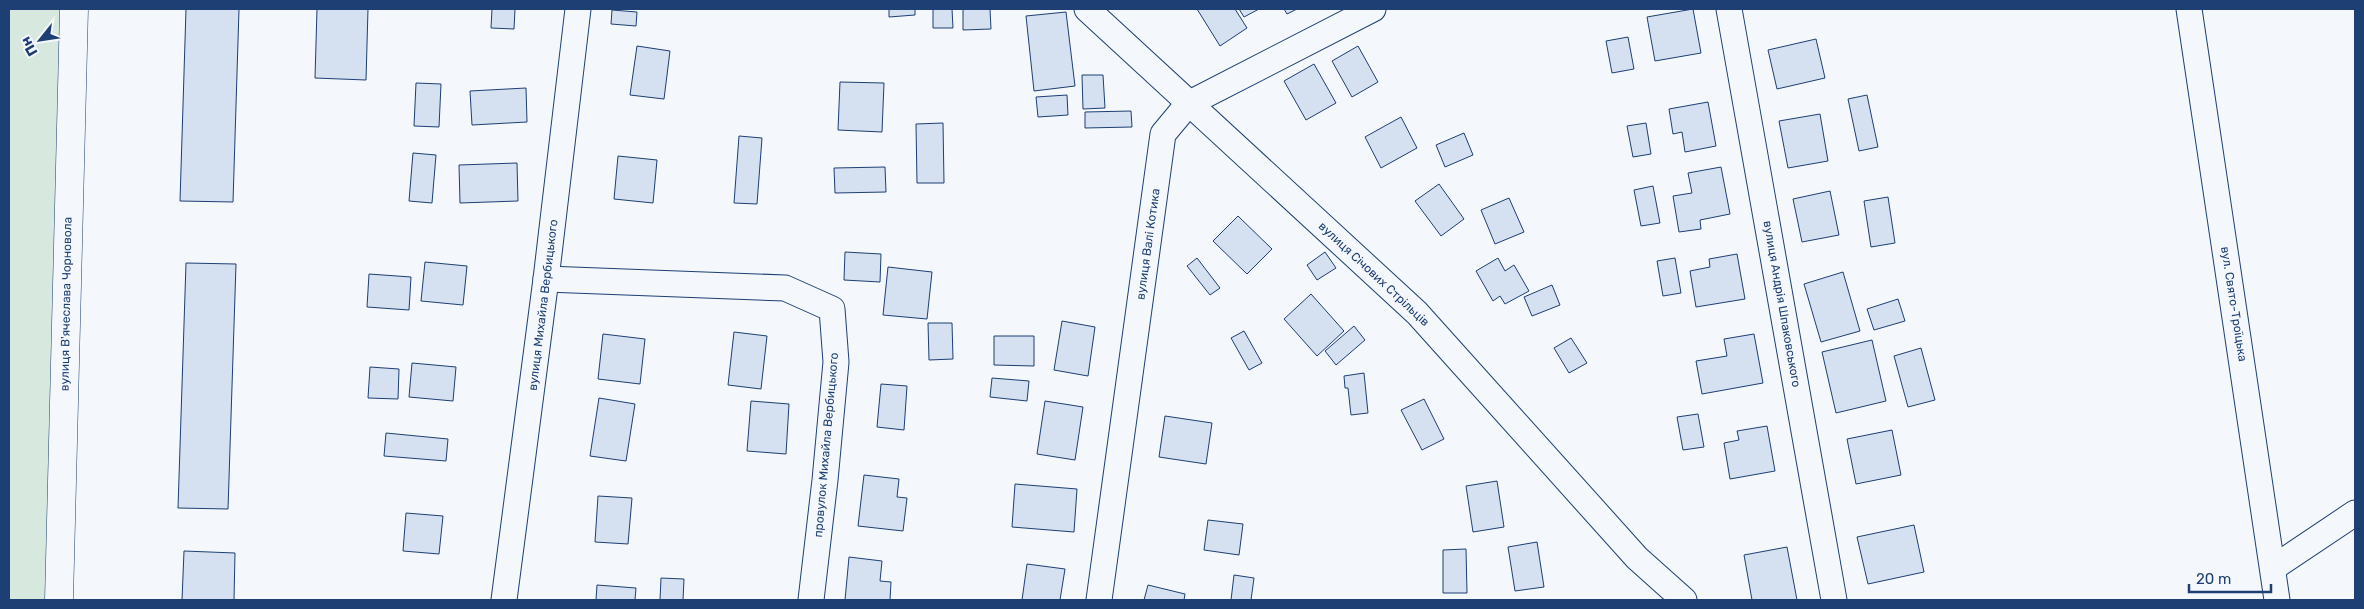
<svg xmlns="http://www.w3.org/2000/svg" width="2364" height="609" font-family="Rubik,sans-serif">
	<rect width="100%" height="100%" fill="#f4f7fb"/>
	<path fill="#d7e8df" stroke="#687fa3" d="M9,9h65l-15,591h-50z"/>
	<g fill="#d5e0f0" stroke="#1d3f73">
		<path d="M186,9h53l-6,193 -53,-1z"/>
		<path d="M317,9h51l-2,71 -51,-2z"/>
		<path d="M492,9h23l-1,20 -23,-1z"/>
		<path d="M889,9h26v6l-26,2z"/>
		<path d="M933,9h19l1,19h-20z"/>
		<path d="M963,9h27l1,20 -28,1z"/>
		<path d="M1197,9h38l12,19 -27,18z"/>
		<path d="M1239,9h20l-15,8z"/>
		<path d="M1284,9h13l-10,5z"/>
		<path d="M1693,9l8,44 -46,8 -8,-44z"/>
		<path d="M612,10l25,2 -1,14 -25,-2z"/>
		<path d="M1066,12l9,74 -41,5 -8,-75z"/>
		<path d="M1628,37l6,32 -22,4 -6,-32z"/>
		<path d="M1816,39l9,39 -48,11 -9,-39z"/>
		<path d="M637,46l33,5 -6,48 -34,-4z"/>
		<path d="M1358,46l20,36 -26,15 -20,-36z"/>
		<path d="M1314,64l22,39 -30,17 -22,-39z"/>
		<path d="M1082,75h21l2,33 -22,1z"/>
		<path d="M840,82l44,1 -2,49 -44,-2z"/>
		<path d="M416,83l25,1 -2,43 -25,-1z"/>
		<path d="M526,88l1,34 -55,3 -2,-34z"/>
		<path d="M1067,95l1,20 -30,2 -2,-20z"/>
		<path d="M1867,95l11,52 -19,4 -11,-52z"/>
		<path d="M1708,102l8,44 -31,6 -3,-20 -9,2 -4,-25z"/>
		<path d="M1131,111l1,16 -47,1v-16z"/>
		<path d="M1820,114l8,47 -40,7 -9,-47z"/>
		<path d="M1401,117l16,31 -36,20 -16,-31z"/>
		<path d="M943,123l1,60h-27l-1,-59z"/>
		<path d="M1646,123l5,31 -18,3 -6,-31z"/>
		<path d="M1464,133l9,22 -28,12 -9,-22z"/>
		<path d="M739,136l23,2 -5,66 -23,-1z"/>
		<path d="M413,153l23,2 -4,48 -23,-2z"/>
		<path d="M618,156l39,4 -4,43 -39,-4z"/>
		<path d="M517,163l1,38 -58,2 -1,-38z"/>
		<path d="M885,167l1,25 -51,1 -1,-25z"/>
		<path d="M1721,167l9,47 -30,6 1,9 -22,3 -6,-36 19,-3 -4,-20z"/>
		<path d="M1439,184l25,35 -23,17 -26,-35z"/>
		<path d="M1653,186l7,37 -19,3 -7,-36z"/>
		<path d="M1830,191l9,44 -37,7 -9,-43z"/>
		<path d="M1888,197l7,46 -24,4 -7,-46z"/>
		<path d="M1509,198l15,34 -29,12 -14,-34z"/>
		<path d="M1238,216l34,33 -25,25 -34,-33z"/>
		<path d="M845,252l36,2 -1,28 -36,-2z"/>
		<path d="M1325,252l11,16 -19,12 -10,-15z"/>
		<path d="M1737,254l8,45 -49,8 -6,-36 20,-4 -1,-8z"/>
		<path d="M1197,258l23,30 -10,7 -23,-29z"/>
		<path d="M1498,258l7,13 9,-6 15,26 -24,13 -5,-8 -7,5 -17,-30z"/>
		<path d="M1675,258l6,35 -18,3 -6,-35z"/>
		<path d="M425,262l42,4 -4,39 -42,-4z"/>
		<path d="M186,263l50,1 -8,245 -50,-1z"/>
		<path d="M888,267l44,5 -5,47 -44,-4z"/>
		<path d="M1843,272l17,59 -39,11 -17,-58z"/>
		<path d="M369,274l42,3 -2,33 -42,-3z"/>
		<path d="M1552,285l8,20 -28,11 -8,-19z"/>
		<path d="M1311,294l33,37 -27,25 -33,-37z"/>
		<path d="M1898,299l7,22 -31,9 -7,-21z"/>
		<path d="M1062,321l33,6 -7,49 -34,-6z"/>
		<path d="M928,323h24l1,36 -24,1z"/>
		<path d="M1354,326l11,14 -29,25 -11,-14z"/>
		<path d="M1244,331l18,32 -13,7 -18,-32z"/>
		<path d="M734,332l33,4 -6,53 -33,-4z"/>
		<path d="M603,334l42,5 -5,45 -42,-5z"/>
		<path d="M1754,334l9,49 -61,11 -6,-33 31,-5 -3,-17z"/>
		<path d="M994,336h40v30l-40,-1z"/>
		<path d="M1571,338l16,25 -18,10 -15,-25z"/>
		<path d="M1872,340l14,61 -50,12 -14,-61z"/>
		<path d="M1921,348l14,52 -27,7 -14,-51z"/>
		<path d="M412,363l44,4 -3,34 -44,-4z"/>
		<path d="M370,367l29,2 -1,30 -30,-1z"/>
		<path d="M1364,373l4,40 -17,2 -3,-27h-3l-1,-12z"/>
		<path d="M992,378l37,3 -2,20 -37,-4z"/>
		<path d="M881,384l26,2 -3,44 -27,-3z"/>
		<path d="M599,398l36,6 -9,57 -36,-5z"/>
		<path d="M1424,399l20,40 -22,11 -21,-40z"/>
		<path d="M751,401l38,3 -3,50 -39,-3z"/>
		<path d="M1045,401l38,6 -8,53 -38,-6z"/>
		<path d="M1698,414l6,33 -21,3 -6,-33z"/>
		<path d="M1165,416l47,7 -6,41 -47,-7z"/>
		<path d="M1767,426l8,45 -45,8 -6,-36 15,-3 -2,-9z"/>
		<path d="M1892,430l9,45 -45,9 -9,-45z"/>
		<path d="M386,433l62,6 -2,22 -62,-5z"/>
		<path d="M864,475l35,4 -2,18 10,1 -4,33 -45,-5z"/>
		<path d="M1497,481l7,46 -31,5 -7,-46z"/>
		<path d="M1015,484l62,5 -3,43 -62,-5z"/>
		<path d="M598,496l34,2 -4,46 -33,-2z"/>
		<path d="M406,513l37,3 -4,38 -36,-3z"/>
		<path d="M1208,520l35,4 -4,31 -35,-5z"/>
		<path d="M1914,525l10,47 -56,12 -11,-47z"/>
		<path d="M1537,542l7,45 -29,4 -7,-44z"/>
		<path d="M1787,547l10,53h-45l-8,-45z"/>
		<path d="M1466,549l1,44h-24v-43z"/>
		<path d="M184,551l51,2 -1,47h-52z"/>
		<path d="M849,557l33,4 -2,20 11,1 -1,18h-45z"/>
		<path d="M1027,564l38,5 -5,31h-38z"/>
		<path d="M1234,575l20,3 -3,22h-20z"/>
		<path d="M661,578l23,1 -1,21h-23z"/>
		<path d="M597,585l39,3 -1,12h-39z"/>
		<path d="M1148,585l37,9 -1,6h-40z"/>
	</g>
	<g fill="none" stroke-linecap="round" stroke-linejoin="round">
		<defs>
			<g id="minor">
				<path d="M1087,9l330,304 220,245 47,42"/>
				<path d="M1729,9l105,591"/>
				<path d="M2189,9l88,591"/>
				<path d="M546,279l239,9 47,21 4,53 -11,118 -14,120"/>
				<path d="M2273,568l82,-55"/>
				<path d="M504,600l42,-321 32,-270"/>
				<path d="M1099,600l64,-466 25,-30 185,-95"/>
			</g>
			<path id="tertiary" d="M59,600l15,-591"/>
		</defs>
		<use href="#minor" stroke="#1d3f73" stroke-width="27"/>
		<use href="#tertiary" stroke="#1d3f73" stroke-width="29"/>
		<use href="#minor" stroke="#f4f7fb" stroke-width="25"/>
		<use href="#tertiary" stroke="#f4f7fb" stroke-width="28"/>
	</g>
	<g text-anchor="middle" stroke-width="4" stroke-linejoin="round" paint-order="stroke">
		<g font-size="12" fill="#1d3f73" stroke="#f4f7fb">
			<text transform="translate(1148 244) rotate(-82)" y="4">вулиця Валі Котика</text>
			<text transform="translate(1374 274) rotate(43)" y="4">вулиця Січових Стрільців</text>
			<text transform="translate(66 304) rotate(-89)" y="4">вулиця В'ячеслава Чорновола</text>
			<text transform="translate(1782 304) rotate(80)" y="4">вулиця Андрія Шпаковського</text>
			<text transform="translate(2234 304) rotate(81)" y="4">вул. Свято-Троїцька</text>
			<text transform="translate(543 305) rotate(-83)" y="4">вулиця Михайла Вербицького</text>
			<text transform="translate(826 445) rotate(-85)" y="4">провулок Михайла Вербицького</text>
		</g>
	</g>
	<rect width="2364" height="609" fill="none" stroke="#1d3f73" stroke-width="20"/>
	<g transform="translate(40 40) rotate(240)" stroke="#f4f7fb" stroke-width="4" paint-order="stroke">
	<path d="M0-4L9 19L0 12L-9 19Z" fill="#1d3f73"/>
	<text y="-8" font-size="14" font-weight="bold" text-anchor="middle" fill="#1d3f73">Пн</text>
	</g>
	<path d="M2189 584v8h82v-8" fill="none" stroke="#1d3f73" stroke-width="2.5"/>
	<text x="2196" y="584" font-size="15" fill="#1d3f73" stroke="#f4f7fb" stroke-width="4" paint-order="stroke">20 m</text>
</svg>
